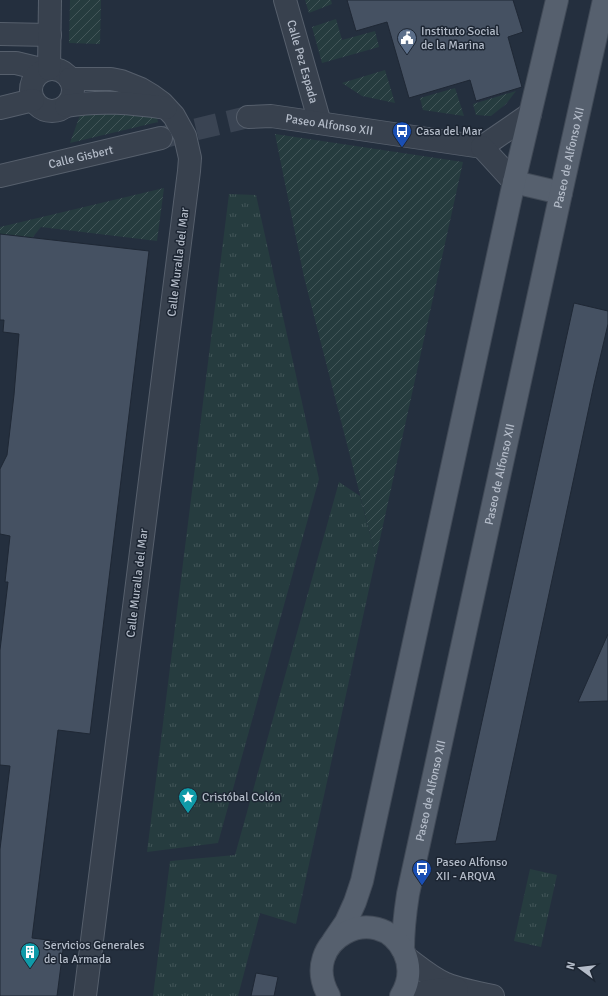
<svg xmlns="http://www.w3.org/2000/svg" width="608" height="996" font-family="Signika,sans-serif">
	<defs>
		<pattern id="park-tufts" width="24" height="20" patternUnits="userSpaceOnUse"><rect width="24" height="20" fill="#263c3f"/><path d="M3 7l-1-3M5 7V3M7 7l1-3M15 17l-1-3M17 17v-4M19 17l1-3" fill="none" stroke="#435659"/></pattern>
		<pattern id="garden-furrows" width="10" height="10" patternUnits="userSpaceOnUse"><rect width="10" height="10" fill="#263c3f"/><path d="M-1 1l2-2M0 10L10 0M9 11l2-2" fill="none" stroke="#435659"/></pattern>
	</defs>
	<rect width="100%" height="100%" fill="#242f3e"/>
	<g fill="url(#park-tufts)">
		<path d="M229,194l27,1 63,284 -101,364 -71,9z"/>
		<path d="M339,482l21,14 16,61 -80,367 -36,-11 -22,83h-85l17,-135 65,-6z"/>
		<path d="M530,869l27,6 -16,72 -27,-6z"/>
	</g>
	<g fill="url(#garden-furrows)">
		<path d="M70,0h31l-1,44 -31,-1z"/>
		<path d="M305,0h26l1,4 -23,9z"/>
		<path d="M336,19l6,21 33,-9 4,16 -57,16 -10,-36z"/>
		<path d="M385,70l10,33 -33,-7 -20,-13z"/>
		<path d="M455,88l9,28 -41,-6 -3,-12z"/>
		<path d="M516,91l-10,13 -15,12 -15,-1 -3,-11z"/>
		<path d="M95,113l37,1 25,4 1,4 -88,21 10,-28z"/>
		<path d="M275,134l188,28 -87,395 -72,-280z"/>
		<path d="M164,188l-7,53 -116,-14 -9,11 -32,-4v-7z"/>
	</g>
	<g fill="#455162" stroke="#1f2835">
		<path d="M347,0h166l10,32 -15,5 14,50 -46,14 -6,-21 -61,18 -22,-76 -31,9z"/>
		<path d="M0,234l149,17 -59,483 -32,-4 -26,208 32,4 -7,54h-57v-147l10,-83 -10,-1v-115l8,-68h-3l5,-46 -10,-2v-65l7,-14 7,-60 5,-61 -16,-2 1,-12h-4z"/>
		<path d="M574,303l34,8v13l-14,60 -98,457 -41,3z"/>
		<path d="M608,634v67l-30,1z"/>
		<path d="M256,973l22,4 -4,19h-23z"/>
	</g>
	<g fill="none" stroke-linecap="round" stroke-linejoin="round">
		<path stroke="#3a4453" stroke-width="22" stroke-dasharray="22 11" stroke-linecap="butt" d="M164,137l84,-20"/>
		<defs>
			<g id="minor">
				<path id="s1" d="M285,0l35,123"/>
				<path d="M0,34l50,1"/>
				<path d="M0,63h16l29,7"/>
				<circle cx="52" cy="90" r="21"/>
				<path d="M49,69l1,-69"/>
				<path d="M70,79h41l10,2 20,8 10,6 11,8 12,13 11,20 5,22 -1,13 -104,825"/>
				<path d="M66,106c34,-6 66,-3 100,2"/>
				<path d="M0,108l33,-8"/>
				<path id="s2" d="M248,117l23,-1 211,31"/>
				<path d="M482,147l48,-33"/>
				<path d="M482,147l32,35"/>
				<path id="s3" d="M0,176l161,-38"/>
				<path d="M407,958c12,9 25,20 39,26 15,6 31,9 47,12"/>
				<path d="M406,996c17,-4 34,-8 51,-7"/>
			</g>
			<g id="major">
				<path d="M514,182l47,11"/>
				<path d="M333,941l13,-19 9,-20 7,-21 152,-699 43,-182"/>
				<path id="s4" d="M403,950c0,-19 2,-37 5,-56l153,-701 43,-193"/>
				<path d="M329,996c-32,-56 49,-97 75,-44 7,15 5,31 -3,44"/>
			</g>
		</defs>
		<use href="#minor" stroke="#565f6c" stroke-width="24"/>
		<use href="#major" stroke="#414a57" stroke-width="24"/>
		<use href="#minor" stroke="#38414e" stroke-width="22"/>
		<use href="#major" stroke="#56606e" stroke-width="22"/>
	</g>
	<defs>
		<symbol id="civic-pin" viewBox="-11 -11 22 30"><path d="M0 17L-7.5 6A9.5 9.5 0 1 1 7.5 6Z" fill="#5c6f8a" stroke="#1d2633"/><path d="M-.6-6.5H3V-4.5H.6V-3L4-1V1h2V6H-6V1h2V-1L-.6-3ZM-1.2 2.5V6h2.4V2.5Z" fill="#fff"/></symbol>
		<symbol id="bus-pin" viewBox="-11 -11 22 30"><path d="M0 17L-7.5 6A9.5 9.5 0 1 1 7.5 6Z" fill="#1a4fb4" stroke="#1d2633"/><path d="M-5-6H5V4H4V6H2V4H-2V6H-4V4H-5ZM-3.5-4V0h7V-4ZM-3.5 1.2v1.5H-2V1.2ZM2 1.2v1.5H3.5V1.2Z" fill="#fff"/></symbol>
		<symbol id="sight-pin" viewBox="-11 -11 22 30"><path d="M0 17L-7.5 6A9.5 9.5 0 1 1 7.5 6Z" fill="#0f9aa8" stroke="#1d2633"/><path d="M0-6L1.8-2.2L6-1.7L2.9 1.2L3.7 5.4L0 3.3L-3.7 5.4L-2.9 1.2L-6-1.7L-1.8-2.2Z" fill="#fff"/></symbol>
		<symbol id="building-pin" viewBox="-11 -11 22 30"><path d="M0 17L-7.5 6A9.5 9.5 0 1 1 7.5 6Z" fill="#0f9aa8" stroke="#1d2633"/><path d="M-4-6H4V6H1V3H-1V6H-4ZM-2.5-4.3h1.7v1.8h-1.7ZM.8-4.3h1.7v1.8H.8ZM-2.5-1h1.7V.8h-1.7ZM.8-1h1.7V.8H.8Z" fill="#fff"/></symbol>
	</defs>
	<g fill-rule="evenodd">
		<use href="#civic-pin" x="396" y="27" width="22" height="30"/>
		<use href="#bus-pin" x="391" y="120" width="22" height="30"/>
		<use href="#sight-pin" x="177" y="786" width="22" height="30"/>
		<use href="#bus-pin" x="411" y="858" width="22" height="30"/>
		<use href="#building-pin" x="19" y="941" width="22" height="30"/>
	</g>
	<g text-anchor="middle" stroke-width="3" stroke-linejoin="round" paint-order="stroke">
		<g font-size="12" fill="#b4bcc9" stroke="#1d2633" text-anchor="start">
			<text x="421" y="35">Instituto Social<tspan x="421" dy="14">de la Marina</tspan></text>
			<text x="416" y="135">Casa del Mar</text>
			<text x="202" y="801">Cristóbal Colón</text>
			<text x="436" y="866">Paseo Alfonso<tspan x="436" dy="14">XII - ARQVA</tspan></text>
			<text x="44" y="949">Servicios Generales<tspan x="44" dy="14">de la Armada</tspan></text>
		</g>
		<g font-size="12" fill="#b4bcc9" stroke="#1d2633">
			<text dy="4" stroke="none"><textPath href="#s1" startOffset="64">Calle Pez Espada</textPath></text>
			<text dy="4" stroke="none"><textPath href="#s2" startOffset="82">Paseo Alfonso XII</textPath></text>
			<text dy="4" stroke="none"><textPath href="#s3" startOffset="83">Calle Gisbert</textPath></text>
			<text dy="4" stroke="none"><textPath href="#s4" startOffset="810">Paseo de Alfonso XII</textPath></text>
			<text transform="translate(178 262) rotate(-83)" y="4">Calle Muralla del Mar</text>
			<text dy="4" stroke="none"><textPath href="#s4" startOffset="486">Paseo de Alfonso XII</textPath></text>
			<text transform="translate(137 583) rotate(-83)" y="4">Calle Muralla del Mar</text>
			<text dy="4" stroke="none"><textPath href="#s4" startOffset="162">Paseo de Alfonso XII</textPath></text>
		</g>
	</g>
	<g transform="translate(580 968) rotate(285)" stroke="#1d2633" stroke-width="3" paint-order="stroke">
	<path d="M0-3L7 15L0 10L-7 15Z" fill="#b4bcc9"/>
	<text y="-6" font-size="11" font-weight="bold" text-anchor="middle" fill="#b4bcc9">N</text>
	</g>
</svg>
